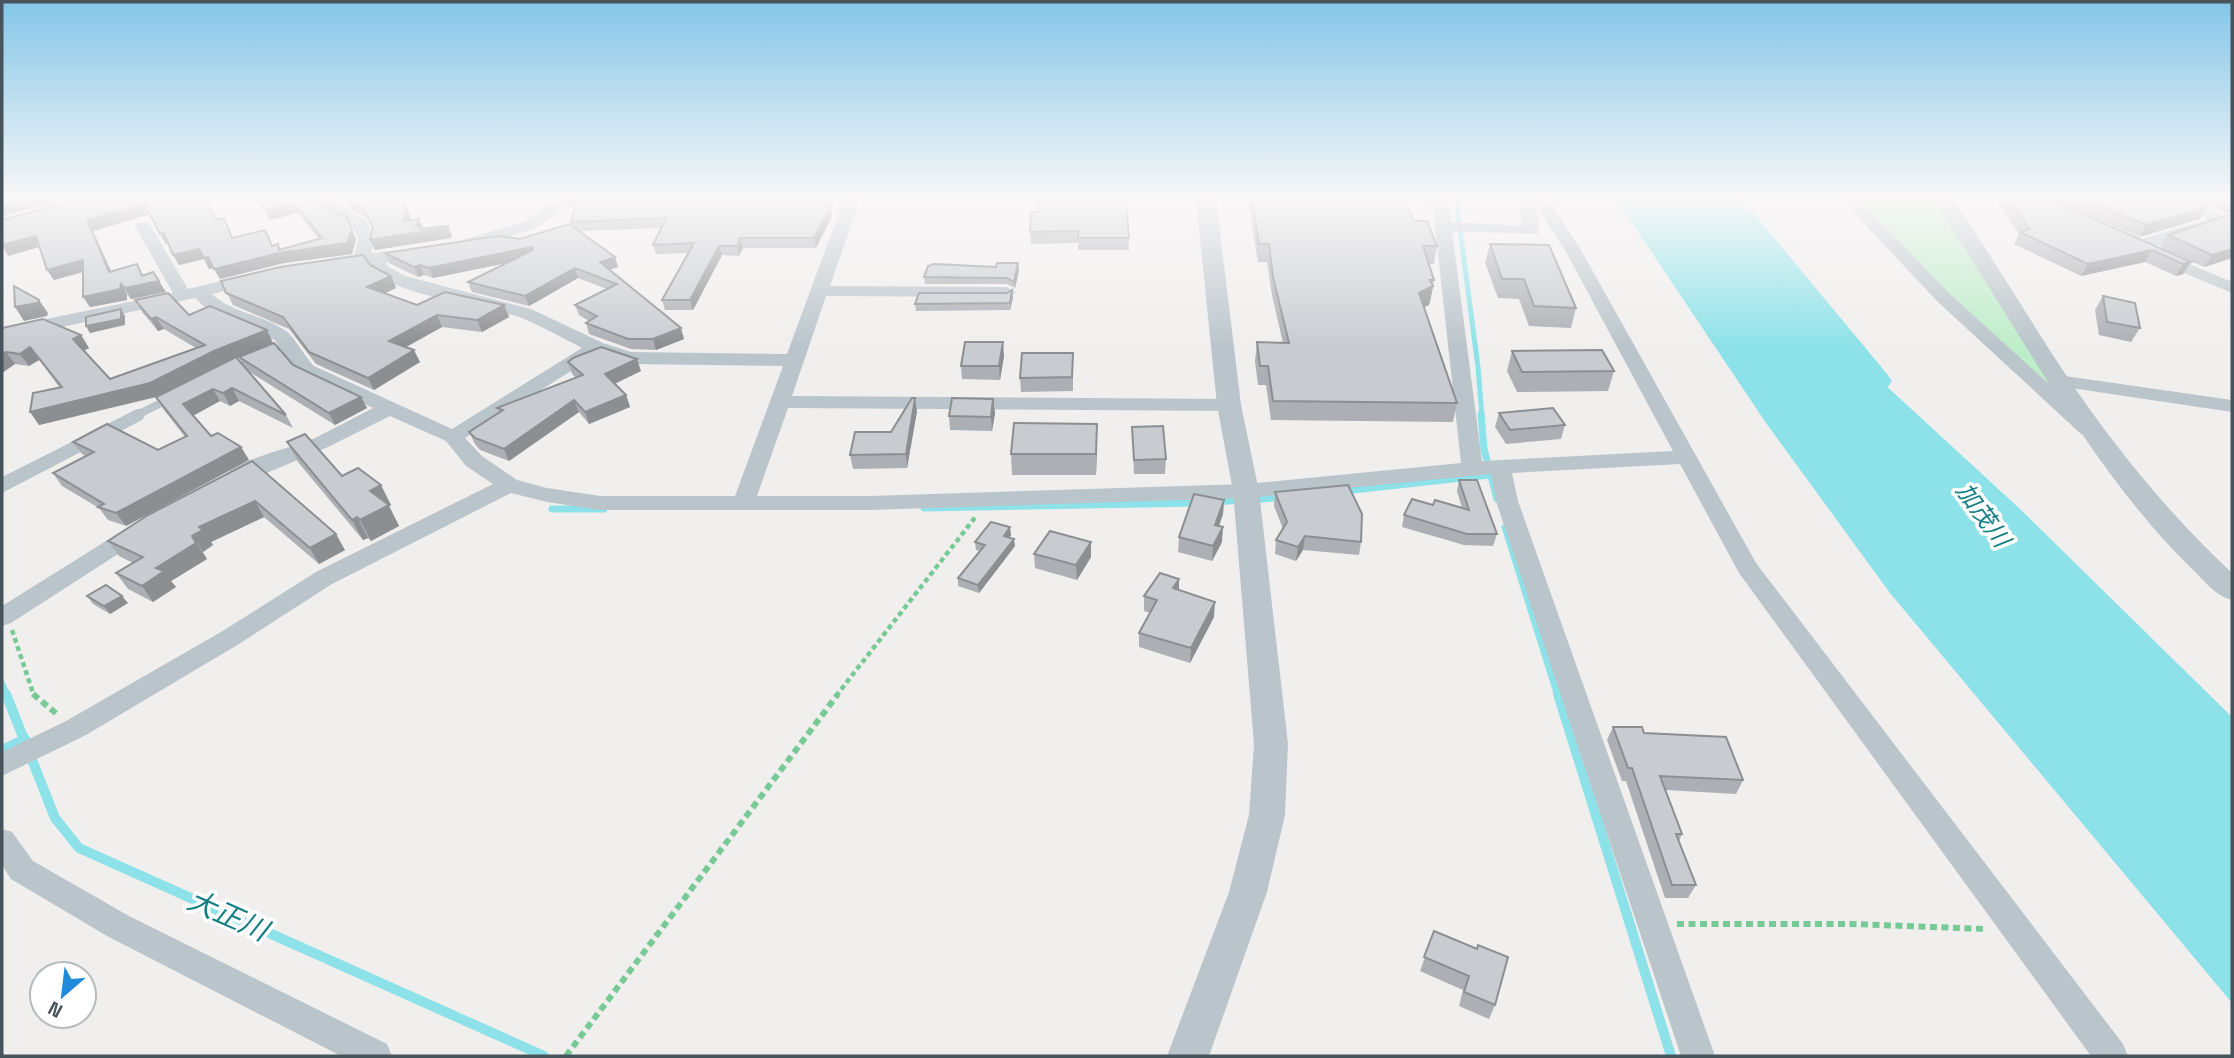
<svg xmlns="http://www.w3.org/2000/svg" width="2234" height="1058" font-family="'Space Grotesk','Noto Sans JP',sans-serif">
	<rect width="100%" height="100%" fill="#f1eeee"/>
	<path fill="#beedc9" d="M1852,199h83l163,237 -207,-193z"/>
	<path fill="#8ce2e8" d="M1616,199h99l142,160 163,150 212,208v286l-342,-410 -124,-170z"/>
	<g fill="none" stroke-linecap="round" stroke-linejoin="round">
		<path stroke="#8ce2e8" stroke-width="5" d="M1456,199l22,168 4,49"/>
		<g stroke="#8ce2e8" stroke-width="7">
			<path d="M1481,414l3,35 13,50"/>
			<path d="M1344,491l145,-16"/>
			<path d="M1253,500l30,-3"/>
			<path d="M1215,502l26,-2"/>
			<path d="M924,508l275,-5"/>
			<path d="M552,509h52"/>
			<path d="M1505,527l53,169"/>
			<path d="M2,684l5,12"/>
		</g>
		<g stroke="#8ce2e8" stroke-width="10">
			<path d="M6,694l49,124 24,30 465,208"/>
			<path d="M1558,694l113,362"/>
			<path d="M2,750l23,-11"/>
		</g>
		<path fill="#8ce2e8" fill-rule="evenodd" d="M1713,199h29l145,175 5,7 -5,7 -12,3 -12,-3z"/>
		<g stroke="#77ca95" stroke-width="4.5" stroke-dasharray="5 3.5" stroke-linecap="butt">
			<path d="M12,630l22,66"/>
			<path d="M836,696l141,-181"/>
		</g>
		<g stroke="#77ca95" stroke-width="6" stroke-dasharray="7 4.5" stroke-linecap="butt">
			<path d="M33,694l25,21"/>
			<path d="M1677,924h175l134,5"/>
			<path d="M566,1056l272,-362"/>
		</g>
		<path stroke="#bac5cb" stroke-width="8" d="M135,416l38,-19"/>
		<path stroke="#bac5cb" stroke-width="10" d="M135,416l3,-2"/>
		<g fill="#bac5cb" fill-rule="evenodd">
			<path d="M322,199h16l14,15 13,4 10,21 -4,14 52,-4 2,4 -2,4 -37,5 1,4 18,10 126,33 72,34 28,9 156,2 57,-155h16l-30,87 177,1 9,5 -9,5 -181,-1 -34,100 437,3 7,2 3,4 -3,4 -7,2 -441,-3 -31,88h112l377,-12 215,-21 -29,-264h16l3,23 71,4 -2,-23 2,-3 26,-1 33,51 175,313 367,481 5,12h-37l-352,-483 -59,-109 -168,9 6,28 197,555h-34l-185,-555 -5,-27 -245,24 -377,12h-269l-53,-8 -36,-9 -179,91 -93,60 -153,91 -84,41v-24l64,-31 155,-89 95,-60 177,-88 -27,-18 -20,-25 -56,-25 -62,31 -87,37h-16l-3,-5c13,-20 71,-31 93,-41 20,-10 39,-20 58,-30l-73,-34 -14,-14 -11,-20 -64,-27 -16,-15 -193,42v-12l171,-35 -38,-67 2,-3h12l39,66 63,-15 6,1 3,4 -3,4 -45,11c21,20 51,20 74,37 8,5 19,26 28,35l138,63 130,-81c-21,-11 -42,-23 -63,-31 -29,-10 -143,-24 -150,-54l-39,3 -3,-4 3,-4 24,-3 5,-16 -7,-15 -12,-3zM1536,205l29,45 108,201 -191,10 -30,-230 85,3 2,-3zM598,354l31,10 154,2 -48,130h-135l-53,-8 -30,-8 -35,-24 -17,-18z"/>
			<path d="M564,199h63l-8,5 -55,4 -28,20 -68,21 -8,-5 2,-4 62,-18 30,-21z"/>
			<path d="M1841,199h17l92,95 145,132 3,4 -3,4h-14l-143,-132z"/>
			<path d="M2167,199h21l43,20 -2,3 -85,28h-12l-2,-4 2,-4 76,-23z"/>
			<path d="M2159,251l73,31v11l-79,-33 -2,-4 2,-4z"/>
			<path d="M2058,375l174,25v12l-181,-27 -3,-4z"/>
			<path d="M135,410l7,2 3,4 -3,4 -140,73v-16z"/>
			<path d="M138,524l8,2 3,5 -3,5 -135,87 -9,3v-20l128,-80z"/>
			<path d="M2,829l10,3 21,29 96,55 258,128 5,12h-51l-234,-120 -96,-57 -9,-14z"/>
		</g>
		<g fill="#bac5cb" fill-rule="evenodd">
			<path d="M1196,199h20l25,206 18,86 29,253 -3,71 -18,77 -58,164h-42l62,-164 20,-77 5,-71 -21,-253 -16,-86z"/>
			<path d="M1932,199h20c41,58 76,119 116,179 47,70 103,138 164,195v27c-17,-4 -28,-20 -41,-32 -105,-103 -176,-248 -259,-369z"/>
		</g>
	</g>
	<g fill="#acafb4">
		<path d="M79,199h127h-1l12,21 7,-2 9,20 40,7 5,-1 3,6 38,-11 -21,-26 -28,7 -14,-21h66l34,40 -4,15 -68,9 -64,16 -6,-11 -5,1 -5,-10 -25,6 -10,-22 -3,1 -16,-30 -57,17 18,41 33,3 22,17 -35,7 -4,-5v6l-37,7 -7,-35 -29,8 -7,-10 -7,-23 -32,9z"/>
		<path d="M342,199h53l12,10 4,11 8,-1 3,10 30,7 -1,2 -76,12 -2,-22 -6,-11 -14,-5z"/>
		<path d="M595,199h240l-4,7 1,10 -16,32h-73l-4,8 -17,-1 -29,55h-28l-3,-10 26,-47 -32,1 -3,-9 8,-17 -82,3 36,26 3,10 -9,3 75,69 -28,11 -25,-1 -42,-15 -3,-11 3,-2 -10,-6 -4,-10 32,-16 -29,-11 -49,28 -57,-14 -4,-10 39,-19 -74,15 -9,-3 -6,2 -29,-14 -4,-10 135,-14 52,-12 -1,-5z"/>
		<path d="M1039,199h92v6h-4l2,45h-51v-7l-47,1 -1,-12 8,-20z"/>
		<path d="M1250,199h176v3h-21l9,19 23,25 -3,18h-5l5,16 -3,18 -2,7 -5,2 33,96 -4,19 -182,-2 -5,-35h-8l-3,-24 2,-19 26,1 -11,-48 -5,-33h-9l-9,-55z"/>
		<path d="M1994,199h55l142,63 -8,12 -7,2 -31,-14 -64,14 -67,-32 5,-10z"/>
		<path d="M2051,199h138l19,8 -8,12 -61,18z"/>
		<path d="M2195,199h37v59l-28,9 -44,-20 8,-12 63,-20 -1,-1z"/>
		<path d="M1490,244l86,64 -5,20 -42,-2 -10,-27 -21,-1 -13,-35z"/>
		<path d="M370,265l21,11 5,12 -12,5 33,12h87l5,12 -27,15 -40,-5 -36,20 14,15 -46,28 -58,-26 -27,-35 -56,-24 -12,-24z"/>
		<path d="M1019,270l-4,18 -8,-4h-82l-1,-7z"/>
		<path d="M1007,293l6,4 -3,13 -94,1 -1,-7z"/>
		<path d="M2103,296l37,32 -9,14 -32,-7 -4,-25z"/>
		<path d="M135,300l54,15 48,43 5,5 -3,-6 54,8 68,32 6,11 -32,17 -87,-54 38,44 7,13 -54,-27 -9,5 -10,-5 -27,14 18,21 30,11 8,13 -123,66 -18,-6 -9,-12 -37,-22 -9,-13 32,-17 -3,-2 -9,-12 85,8 27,-13 -21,-27 -8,-13h1l-118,28 21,-37 -21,-28 -10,6 -14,-2 -13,9v-45l79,7 8,13 -5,3 26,28 86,-31 -32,-19 -6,2 -16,-19z"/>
		<path d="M1512,351l102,20 -6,20 -91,1 -10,-21z"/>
		<path d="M1073,353v38l-52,1 -1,-14z"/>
		<path d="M1004,356l-4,24 -38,-1 -1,-13z"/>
		<path d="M568,362l73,9 -26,13 11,11 4,12 -41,17 -10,-12 -70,49 -29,-11 -5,-6 -6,-12 30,-20 -2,-4 79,-30 -4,-4z"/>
		<path d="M993,399l2,14 -3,18 -42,-1 -1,-14z"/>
		<path d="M917,411l-10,57 -54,1 -3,-14 41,-23z"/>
		<path d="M1499,413l66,12 -4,14 -55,5 -11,-17z"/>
		<path d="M1132,427l34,32 -1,15h-31z"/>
		<path d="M287,442l55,34 49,29 -2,1 10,20 -28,15 -3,-3 -5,2 -65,-78z"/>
		<path d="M1097,444l-1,31h-84l-1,-21z"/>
		<path d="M252,461l93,89 -26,14 -55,-47 -53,25 2,3 -10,7 4,7 -36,22 5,6 -23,15 -25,-13 -12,-16 17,-10 -14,-7 -11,-15z"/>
		<path d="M1459,480l38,54 -4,12 -29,-1 -62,-18 2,-12 29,-10 29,3 -5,-17z"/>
		<path d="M1275,492l86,50 -2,13 -56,-5 -7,11 -21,-7 1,-14 7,-11 -9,-23z"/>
		<path d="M1224,500l-1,14 -4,12 3,16 -10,19 -34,-9 1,-15z"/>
		<path d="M1011,535l-2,3 6,8 -36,47 -21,-7v-8l22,-27 -4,-1 -1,-8z"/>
		<path d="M1034,554l57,3 -14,23 -42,-12z"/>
		<path d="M1179,579v11l35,27 -24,46 -51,-16v-14l11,-20 -6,-2v-15z"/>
		<path d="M87,596l41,7 -18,11 -17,-10z"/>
		<path d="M1613,727l31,6 99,47 -7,14 -70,-4 16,44 -3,7 17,44 -8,13h-23l-39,-117h-4l-15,-41z"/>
		<path d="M1434,931l61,74 -6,14 -30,-13 4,-16 -43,-19z"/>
	</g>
	<g fill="#8c8f92">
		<path d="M24,199h42l-64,17v-11z"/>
		<path d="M828,199h7l-9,17 -2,-10z"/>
		<path d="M294,203l4,10 -28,7 -5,-10z"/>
		<path d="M145,204l5,10 -57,17 23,51 -7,-10 -22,-52z"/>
		<path d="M831,206l1,10 -16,32 -2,-10z"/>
		<path d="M2208,207l-8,12 -61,18 7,-12z"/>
		<path d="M407,209l4,10 -4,12 -4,-10z"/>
		<path d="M419,219l4,10 25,-3 4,10 -1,2 -76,12 -5,-10 46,-13z"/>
		<path d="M352,229l4,10 -4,15 -68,9 -64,16 -6,-10 51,-39 11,24 2,-10 4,9z"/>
		<path d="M164,233l6,10 -4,1 -6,-10z"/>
		<path d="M36,236l6,10 -34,10 -6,-11z"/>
		<path d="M740,238l3,10 -4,8 -2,-10z"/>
		<path d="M719,246l3,9 -29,55 -3,-10z"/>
		<path d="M532,247l3,10 -102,21 -4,-10z"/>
		<path d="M199,249l9,8 6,10 -5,2 -5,-10 -25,6 -6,-10z"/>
		<path d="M2232,249v9l-28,9 8,-12z"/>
		<path d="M2152,250l-7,12 -64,14 7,-12z"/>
		<path d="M615,257l3,10 -15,5 -3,-10z"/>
		<path d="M83,260l6,10 -35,10 -7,-10z"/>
		<path d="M2191,262l-8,12 -7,2 7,-12z"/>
		<path d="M1018,263l1,7 -4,18 -1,-6z"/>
		<path d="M137,264l6,11 16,6 7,11 -35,7 -6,-11 17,-12z"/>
		<path d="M420,265l4,10 -6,2 -4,-10z"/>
		<path d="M575,268l3,10 -49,28 -4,-10z"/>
		<path d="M391,276l5,12 -23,11 -6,-12z"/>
		<path d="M121,284l6,10v6l-37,7 -7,-10z"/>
		<path d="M1433,286l-4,19 -14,6 4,-18z"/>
		<path d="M1012,290l1,7 -3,13v-7z"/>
		<path d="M39,300l9,13 -1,3 -23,5 -9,-14z"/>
		<path d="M504,305l5,12 -27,15 -5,-12z"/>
		<path d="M121,309l4,7v9l-35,8 -4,-7z"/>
		<path d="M437,315l5,12 -47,26 -6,-12z"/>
		<path d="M156,317l8,12 -6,2 -7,-12z"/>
		<path d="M681,328l3,11 -28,11 -3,-11z"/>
		<path d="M267,330l6,13 -52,21 -62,32 -120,29 -9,-13 184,-61z"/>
		<path d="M81,335l8,13 -8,4 -8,-13z"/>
		<path d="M1003,342l1,14 -4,24 -1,-14z"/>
		<path d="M30,347l9,13 -10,6 -9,-12z"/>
		<path d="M414,350l6,12 -46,28 -6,-12z"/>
		<path d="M6,352l9,12 -13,9v-19z"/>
		<path d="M637,359l4,12 -32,15 -4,-12z"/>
		<path d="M232,388l7,13 -9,5 -7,-13z"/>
		<path d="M213,389l7,12 -29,16 -8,-13z"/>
		<path d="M626,395l4,12 -41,17 -4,-12z"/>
		<path d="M361,397l6,11 -32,17 -6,-12z"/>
		<path d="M915,398l2,13 -10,57 -1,-14z"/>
		<path d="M993,399l2,14 -3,18 -1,-14z"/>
		<path d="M574,400l5,12 -70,49 -5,-12z"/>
		<path d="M1097,424v20l-1,31v-21z"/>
		<path d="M241,447l8,13 -123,66 -10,-13z"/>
		<path d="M381,485l10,20 -2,1 10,20 -28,15 -11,-21 10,-29z"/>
		<path d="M1224,500l-1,14 -9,26 1,-15z"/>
		<path d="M255,501l9,16 -53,25 2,3 -10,7 -11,-16 7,-9z"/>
		<path d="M357,517l11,21 -5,2 -11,-20z"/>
		<path d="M1010,527l1,8 -7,9v-8z"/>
		<path d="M1223,527l-1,15 -10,19 1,-15z"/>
		<path d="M336,534l9,16 -26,14 -9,-16z"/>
		<path d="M1305,536l-2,14 -7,11 2,-14z"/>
		<path d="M1014,539l1,7 -36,47 -1,-8z"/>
		<path d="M1091,542v15l-14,23 -1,-15z"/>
		<path d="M196,543l11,16 -36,22 5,6 -23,15 -11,-16 14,-18z"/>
		<path d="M1179,579v14l-6,-5z"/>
		<path d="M122,596l6,7 -18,11 -6,-8z"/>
		<path d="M1215,602l-1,15 -24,46 1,-15z"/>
	</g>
	<g fill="#c8ccd1" stroke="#8c8f92" stroke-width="2">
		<path d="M2,199h22l-22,6z"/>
		<path d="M79,199h126l12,21 7,-2 8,20 33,-8 7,16 6,-2 1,6 43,-12 -28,-35 -29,7 -8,-11h65l11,14 13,3 6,13 -5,14 -68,10 -65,16 -6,-12 -4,1 -5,-9 -26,6 -9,-22 -4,1 -15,-30 -58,16 22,52 28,-8 5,12 11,-4 6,9 -34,7 -4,-4 -1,5 -37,8v-37l-36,10 -11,-34 -34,9v-25z"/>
		<path d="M346,199h49l12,10 -4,12 16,-2 -3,8 5,-1 -1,3 28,-3 -1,2 -77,12 3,-12 -10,-21 -14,-5z"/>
		<path d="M595,199h233l-4,7h7l-17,32h-74l-3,8h-18l-29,54h-28l32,-57 -41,2 13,-27 -95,4 6,-22z"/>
		<path d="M1039,199h87l3,39h-51v-7l-48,1 1,-20h7z"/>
		<path d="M1252,199h151l11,22h13l10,25h-14l11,34h-4l3,6 -14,7 38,110 -184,-2 -5,-35h-8l-3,-24 32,1 -16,-66 -4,-33h-10z"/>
		<path d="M2008,199h41l142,63 -8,2 -31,-14 -64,14 -68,-32 10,-3z"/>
		<path d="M2084,199h105l19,8 -62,18z"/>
		<path d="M2232,214v35l-20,6 -44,-20z"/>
		<path d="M569,224l46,33 -15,5 81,66 -28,11h-25l-42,-16 11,-7 -22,-11 42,-21 -42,-16 -50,28 -57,-14 65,-32 -1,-3 -103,21 -9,-3 -6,2 -29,-14 113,-17 22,3z"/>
		<path d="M1490,244l59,1 27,63 -42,-2 -10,-27h-22z"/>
		<path d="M363,255l7,10 21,11 -24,11 50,18 28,-13 59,13 -27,15 -40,-5 -48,26 25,9 -46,28 -59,-26 -26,-35 -57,-24 -5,-12 59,-14z"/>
		<path d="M997,263h21l-4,19 -7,-4 -83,-1 4,-11 6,-2 62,3z"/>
		<path d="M14,286l25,14 -1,3 -23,4z"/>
		<path d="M1012,290l-2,13 -95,1 4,-11h88z"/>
		<path d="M168,293l21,22 21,-9 57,24 -53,21 -64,32 -120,29 3,-19 29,-6 -32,-40 -10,7 -14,-2 -4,2v-26l41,-9 38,16 -8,4 37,40 95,-34 -49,-28 -5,2 -16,-19z"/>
		<path d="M2103,296l32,7 5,25 -33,-6z"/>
		<path d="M121,309v10l-35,7v-9z"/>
		<path d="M965,342h38l-4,24h-38z"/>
		<path d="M274,343l19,22 68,32 -32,16 -90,-56z"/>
		<path d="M601,347l36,12 -32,15 21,21 -41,17 -11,-12 -70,49 -29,-11 -6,-6 34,-22 -6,-2 86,-33 -15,-13 5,-4z"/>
		<path d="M1602,350l12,21 -92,1 -10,-21z"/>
		<path d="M1022,353h51l-1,24 -52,1z"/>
		<path d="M236,357l50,58 -54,-27 -9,5 -10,-4 -30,15 28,32 7,-3 23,14 -125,66 -18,-6 6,-3 -51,-31 41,-21 -21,-10 34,-18 51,26 29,-14 -31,-39z"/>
		<path d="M912,398h3l-9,56 -56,1 5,-23h36z"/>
		<path d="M952,398l41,1 -2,18 -42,-1z"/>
		<path d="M1553,408l12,17 -55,5 -11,-17z"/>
		<path d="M1014,423l83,1 -1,30h-85z"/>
		<path d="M1163,426l3,33 -32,1 -2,-33z"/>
		<path d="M305,434l37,42 16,-8 23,17 -11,6 19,14 -29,15 -3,-3 -5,3 -65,-78z"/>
		<path d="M252,461l84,73 -26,14 -55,-47 -56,26 4,3 -11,6 4,7 -40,25 8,3 -22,15 -26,-13 27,-16 -35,-16 40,-26z"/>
		<path d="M1459,480h18l20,54h-30l-63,-19 8,-16 21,6 2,-5 34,10z"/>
		<path d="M1348,485l14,29 -1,28 -56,-6 -7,11 -22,-7 11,-18 -12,-30z"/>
		<path d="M1194,494l30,6 -9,25 8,2 -10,19 -34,-9z"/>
		<path d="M991,522l19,5 -6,9 10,3 -36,46 -20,-7 27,-33 -10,-3z"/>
		<path d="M1050,531l41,11 -15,23 -42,-11z"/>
		<path d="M1160,573l19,6 -6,9 42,14 -24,46 -52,-15 18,-33 -13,-4z"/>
		<path d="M106,585l16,11 -18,10 -17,-10z"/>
		<path d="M1613,727h29l2,6 82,4 17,43 -83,-4 22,58h-6l20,51h-24l-40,-117h-4z"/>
		<path d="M1434,931l43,18 1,-4 30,12 -13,48 -31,-13 5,-16 -45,-19z"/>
	</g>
	<linearGradient id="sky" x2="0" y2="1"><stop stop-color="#83c6e8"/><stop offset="0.57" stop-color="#f9f7f7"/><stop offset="1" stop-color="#f9f7f7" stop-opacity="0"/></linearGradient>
	<rect width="2234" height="347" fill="url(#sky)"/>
	<g text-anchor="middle" stroke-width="7" stroke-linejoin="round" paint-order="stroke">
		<g font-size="24" font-style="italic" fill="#117e86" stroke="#fff">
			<text transform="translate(1983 515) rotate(54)" y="8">加茂川</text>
		</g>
		<g font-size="28" font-style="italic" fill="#117e86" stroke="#fff">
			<text transform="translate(228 915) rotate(24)" y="10">大正川</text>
		</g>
	</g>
	<rect width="2234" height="1058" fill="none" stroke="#47545b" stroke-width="7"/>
	<g transform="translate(63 995) rotate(208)"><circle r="33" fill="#ffffff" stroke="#b5bbbd" stroke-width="2"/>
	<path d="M0-5L12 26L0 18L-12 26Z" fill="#1f8ad9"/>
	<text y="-10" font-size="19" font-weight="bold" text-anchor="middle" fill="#47545b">N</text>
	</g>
</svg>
